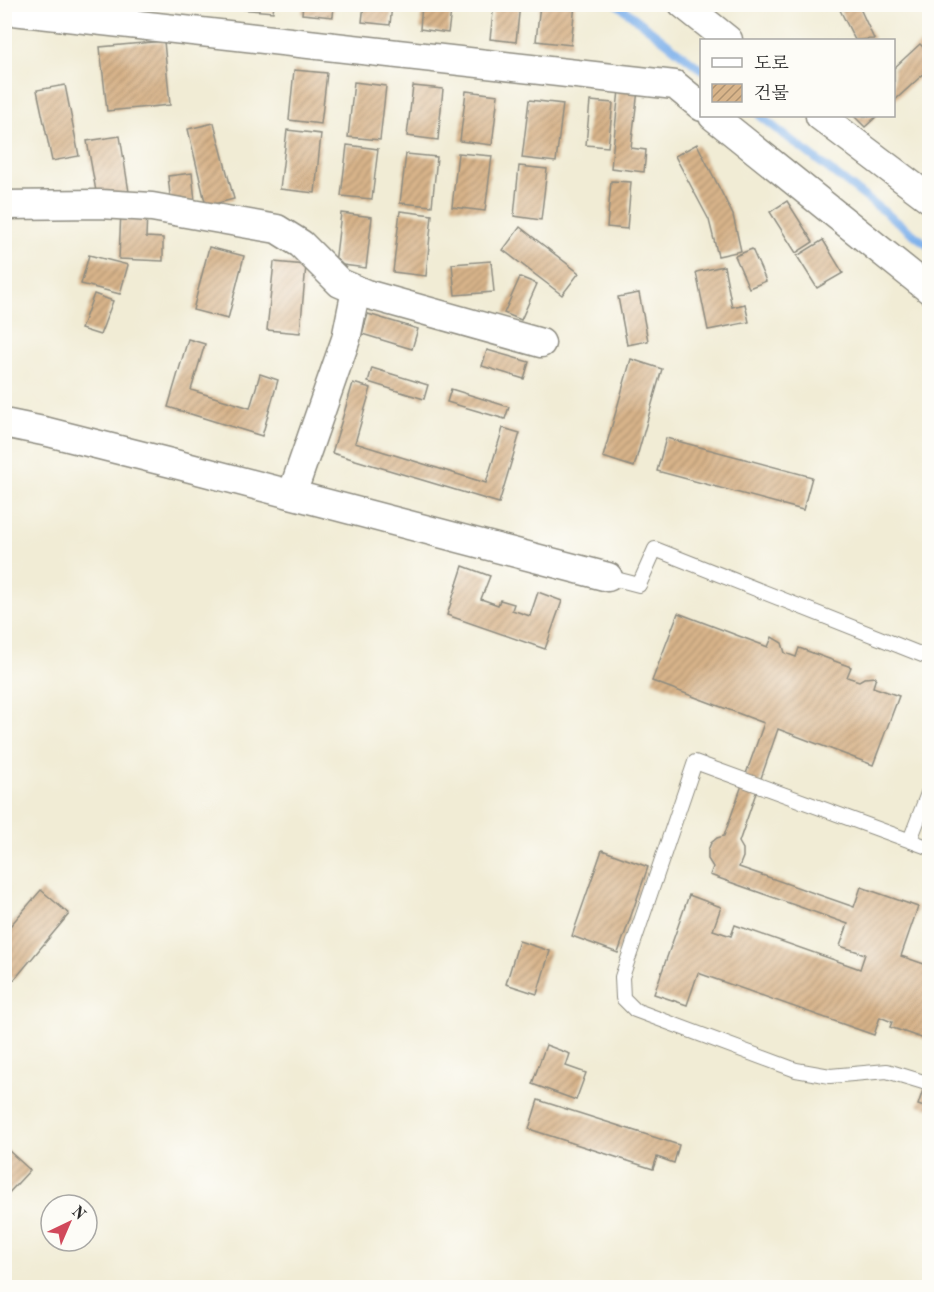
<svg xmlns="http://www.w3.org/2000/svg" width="934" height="1292" font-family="'Old Standard TT','Noto Serif KR',serif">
	<defs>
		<pattern id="building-hatch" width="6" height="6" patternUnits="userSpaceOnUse" patternTransform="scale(1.5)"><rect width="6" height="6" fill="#d8b48a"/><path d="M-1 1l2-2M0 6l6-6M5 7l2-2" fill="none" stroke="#af9371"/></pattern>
	</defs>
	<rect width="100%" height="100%" fill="#fdfcf7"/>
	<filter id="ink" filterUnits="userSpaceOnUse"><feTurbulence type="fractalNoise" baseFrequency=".0167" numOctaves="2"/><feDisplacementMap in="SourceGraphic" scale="12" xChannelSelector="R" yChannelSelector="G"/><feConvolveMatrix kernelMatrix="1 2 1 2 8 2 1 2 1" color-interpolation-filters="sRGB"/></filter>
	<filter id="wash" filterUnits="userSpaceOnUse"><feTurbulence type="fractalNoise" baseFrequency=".008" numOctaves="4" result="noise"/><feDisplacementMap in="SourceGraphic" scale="24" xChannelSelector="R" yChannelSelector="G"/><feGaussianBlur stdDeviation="1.35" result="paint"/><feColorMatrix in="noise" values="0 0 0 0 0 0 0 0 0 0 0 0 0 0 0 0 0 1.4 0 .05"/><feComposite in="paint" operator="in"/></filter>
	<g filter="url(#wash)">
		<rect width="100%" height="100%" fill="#f1ecd5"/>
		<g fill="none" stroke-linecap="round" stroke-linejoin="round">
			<g stroke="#7eb1eb" stroke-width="8">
				<path d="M617,4l85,66"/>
				<path d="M760,116l170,131"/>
			</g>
		</g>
		<g id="blocks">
			<g fill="url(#building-hatch)">
				<path d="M240,4h34l-1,8 -34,-3z"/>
				<path d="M303,4h31l-1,13 -31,-3z"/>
				<path d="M364,4h28l-2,21 -28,-3z"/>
				<path d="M422,4h30l-4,29 -28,-4z"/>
				<path d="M494,4h26l-4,38 -26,-3z"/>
				<path d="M540,4h35l-4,41 -35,-4z"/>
				<path d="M837,4h21l16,35 -19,1z"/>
				<path d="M164,41l6,64 -63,6 -7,-64z"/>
				<path d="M920,44l10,10v14l-36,33v-33z"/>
				<path d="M294,70l33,3 -6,51 -32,-4z"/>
				<path d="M620,80l19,2 -8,66 15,2 -2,22 -33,-4z"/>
				<path d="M354,82l32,4 -6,54 -32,-3z"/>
				<path d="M65,85l14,71 -27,5 -15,-71z"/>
				<path d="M413,86l30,3 -5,51 -31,-4z"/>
				<path d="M466,91l32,4 -6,50 -32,-4z"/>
				<path d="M529,100l34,4 -7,58 -34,-4z"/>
				<path d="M590,101l23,2 -5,44 -22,-2z"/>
				<path d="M854,116h23l-12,11z"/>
				<path d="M214,123l20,76 -28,7 -18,-77z"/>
				<path d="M287,130l34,4 -6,59 -35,-4z"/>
				<path d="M120,136l9,56 -32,5 -10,-56z"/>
				<path d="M697,144l36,71 8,36 -23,5 -9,-36 -34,-64z"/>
				<path d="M347,145l31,4 -6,50 -31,-3z"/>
				<path d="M458,153l34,3 -7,55 -33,-4z"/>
				<path d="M406,154l31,3 -5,49 -32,-3z"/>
				<path d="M519,166l28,3 -6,51 -27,-4z"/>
				<path d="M192,173l3,28 -24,3 -3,-28z"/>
				<path d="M611,181l20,1 -4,47 -20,-2z"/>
				<path d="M787,201l26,41 -17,11 -26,-41z"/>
				<path d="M121,210l26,1 -1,26 17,1v23l-44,-2z"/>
				<path d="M400,211l32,4 -6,61 -33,-4z"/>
				<path d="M341,213l31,4 -6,51 -31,-4z"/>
				<path d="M520,227l59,46 -17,22 -59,-45z"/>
				<path d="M823,240l20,33 -26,15 -20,-32z"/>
				<path d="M209,247l35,9 -16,63 -35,-9z"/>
				<path d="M752,249l14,32 -17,7 -14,-32z"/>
				<path d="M89,255l39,10 -8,29 -39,-10z"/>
				<path d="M491,261l3,31 -39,3 -3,-31z"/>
				<path d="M274,262l32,3 -6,68 -33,-3z"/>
				<path d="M724,266l8,41 13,-3 4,18 -41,8 -12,-58z"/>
				<path d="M520,277l17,7 -16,36 -17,-7z"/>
				<path d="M639,293l9,48 -21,4 -9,-48z"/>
				<path d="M94,294l19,7 -13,34 -19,-6z"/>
				<path d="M368,314l50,15 -6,20 -50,-15z"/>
				<path d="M188,339l17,5 -14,46 59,18 10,-34 18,6 -16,56 -94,-29z"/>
				<path d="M487,350l42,12 -5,17 -42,-13z"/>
				<path d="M631,359l31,10 -28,98 -31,-10z"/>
				<path d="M372,368l56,17 -4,14 -56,-17z"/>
				<path d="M353,383l18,5 -16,55 131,40 17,-55 17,5 -21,70 -167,-50z"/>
				<path d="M451,389l58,18 -4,12 -58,-17z"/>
				<path d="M666,438l146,39 -9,33 -146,-39z"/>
				<path d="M463,566l27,10 -9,23 17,6 2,-5 14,4 -2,6 18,6 8,-24 24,9 -17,48 -98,-34z"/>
				<path d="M678,613l90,34 4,-10 10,6 3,10 11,4 3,-9 52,19 -4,10 12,4 5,-3 12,-1 -3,10 26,9 -26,69 -95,-36 -39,113 4,7v8l-4,10 115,40 7,-20 57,20 -17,49 29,10v75l-40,-14 2,-5 -12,-5 -6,18 -176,-62 -11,32 -33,-11 35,-99 32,12 -8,23 18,6 4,-11 125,44 5,-15 -25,-8 8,-22 -138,-49 3,-8 -5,-8v-9l3,-7 6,-5 7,-2 40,-113 -112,-42z"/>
				<path d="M602,850l46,17 -30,86 -46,-17z"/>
				<path d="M41,890l28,24 -55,66 -10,-8v-39z"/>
				<path d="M519,941l31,10 -13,43 -31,-10z"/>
				<path d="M546,1045l24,9 -4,12 20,7 -10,27 -44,-16z"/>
				<path d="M924,1087l6,2v20l-12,-4z"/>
				<path d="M538,1100l141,45 -5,18 -17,-6 -4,12 -124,-40z"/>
				<path d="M8,1150l22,20 -26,28v-44z"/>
			</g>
		</g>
	</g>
	<g filter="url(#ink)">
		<use href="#blocks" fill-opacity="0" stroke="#8e8c80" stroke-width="1.5"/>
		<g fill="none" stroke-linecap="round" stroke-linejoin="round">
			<defs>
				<g id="service">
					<path d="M608,577l31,8 16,-36 275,109"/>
					<path d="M910,840l20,-52"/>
					<path d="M930,848l-235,-86 -73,215 1,21 12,12 161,60 34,6 57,-5 43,13"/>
				</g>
				<g id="minor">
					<path d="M683,4l45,36"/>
					<path d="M4,10l671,75 27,22"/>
					<path d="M713,116l217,174"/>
					<path d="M820,116l110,83"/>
					<path d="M4,205l96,-1 52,3 125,22 24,15 39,39 26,11 175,49"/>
					<path d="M4,423l44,9 127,32 433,113"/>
					<path d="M292,494l54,-155 10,-49"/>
				</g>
			</defs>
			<use href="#service" stroke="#8e8c80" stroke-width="16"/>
			<use href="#minor" stroke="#8e8c80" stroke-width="31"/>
			<use href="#service" stroke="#fff" stroke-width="14"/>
			<use href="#minor" stroke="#fff" stroke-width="28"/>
		</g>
	</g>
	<rect width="934" height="1292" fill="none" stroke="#fdfcf7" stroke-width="24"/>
	<rect x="700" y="39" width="195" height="78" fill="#fdfcf7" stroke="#a9a8a5" stroke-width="1.5"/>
	<rect x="712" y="58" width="30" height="9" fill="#ffffff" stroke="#a9a8a5" stroke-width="1.5"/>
	<text x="754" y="69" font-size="18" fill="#2b2b2b">도로</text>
	<rect x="712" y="84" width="30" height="18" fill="url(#building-hatch)" stroke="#a9a8a5" stroke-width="1.5"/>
	<text x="754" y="99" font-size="18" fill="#2b2b2b">건물</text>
	<g transform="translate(69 1223) rotate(44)"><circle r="28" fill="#fdfcf7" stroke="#a9a8a5" stroke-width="1.5"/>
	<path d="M0-4.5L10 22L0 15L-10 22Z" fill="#d1495b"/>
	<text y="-9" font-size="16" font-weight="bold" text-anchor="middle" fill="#2b2b2b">N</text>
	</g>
</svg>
